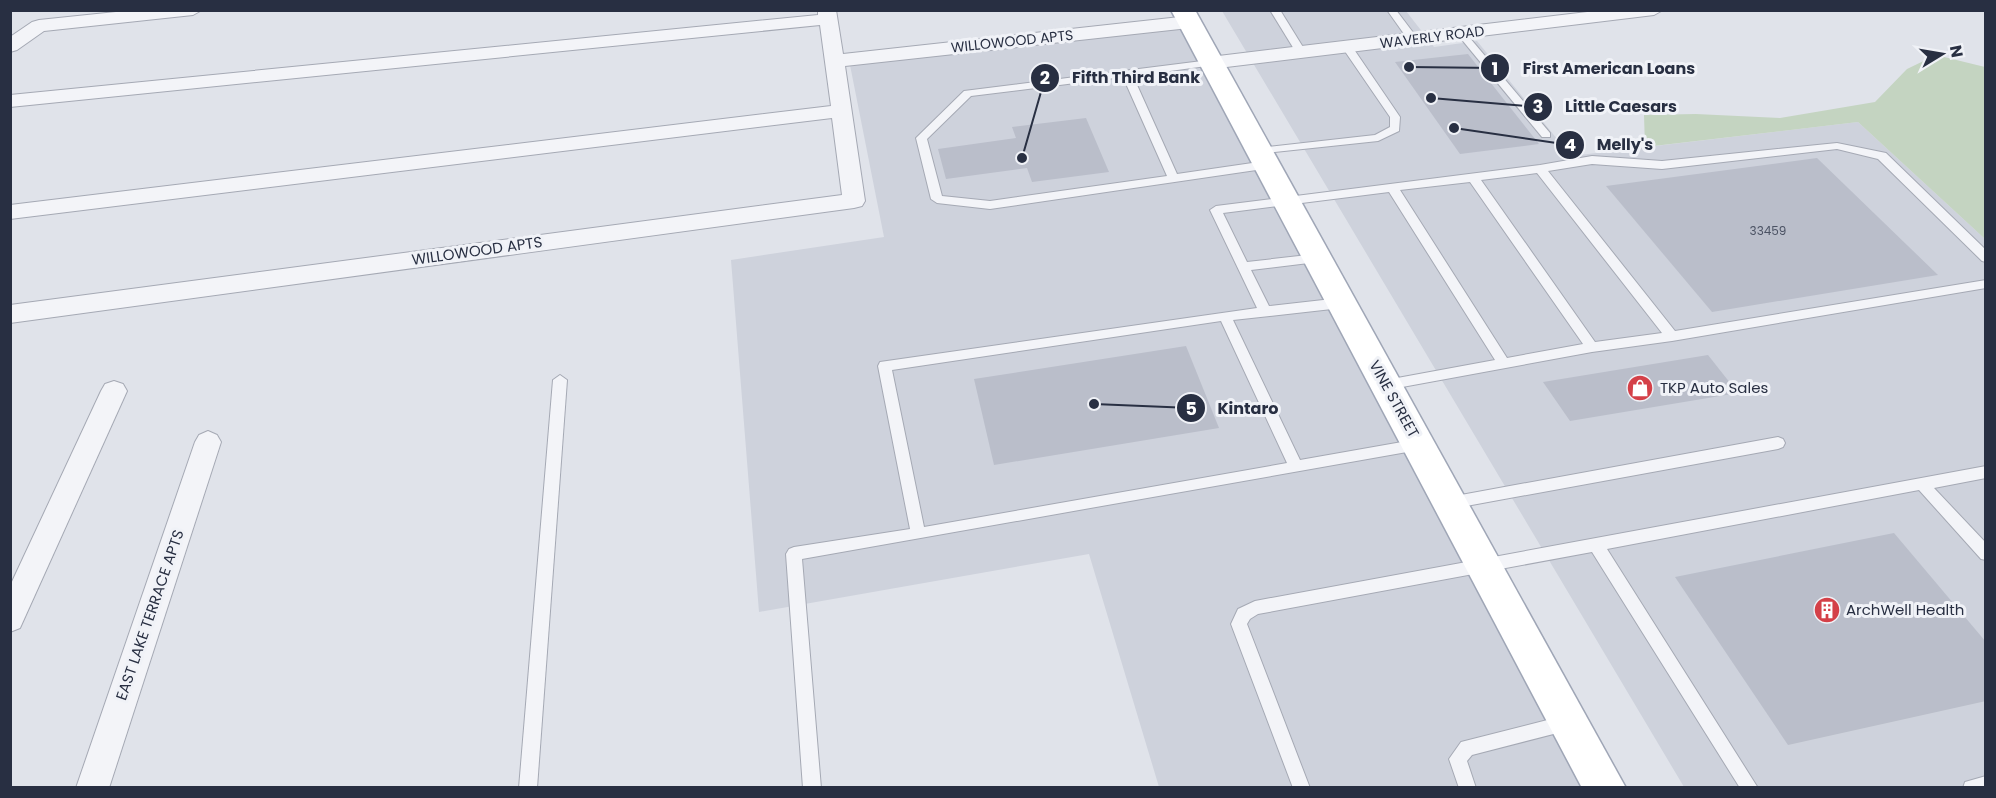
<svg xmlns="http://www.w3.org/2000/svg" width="1996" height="798" font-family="Poppins,sans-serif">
	<rect width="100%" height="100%" fill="#e0e3ea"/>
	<g fill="#ced2dc">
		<path d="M1222,11h184l28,36 43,-6 94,115 287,-34 127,117v548h-301z"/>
		<path d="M1183,27l409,760h-433l-70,-233 -330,58 -28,-352 153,-23 -34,-172z"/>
	</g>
	<path fill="#c4d4c1" d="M1936,55l49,12v172l-127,-117 -213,25 -1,-32 52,-1 84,4 95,-16 32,-33z"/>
	<g fill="#babeca">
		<path d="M1468,54l71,90 -79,10 -65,-92z"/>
		<path d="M1086,118l23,54 -77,10 -5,-14 -81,11 -8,-30 78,-11 -4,-11z"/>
		<path d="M1817,158l121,117 -226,37 -106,-126z"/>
		<path d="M1186,346l33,82 -225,37 -20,-86z"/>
		<path d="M1708,355l30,38 -168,28 -27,-39z"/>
		<path d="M1894,533l92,109v59l-198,44 -113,-168z"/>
	</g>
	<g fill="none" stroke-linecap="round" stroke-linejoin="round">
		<defs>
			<g id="service">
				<path d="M1270,10h10l26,42 -1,2h-8z"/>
				<path d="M1387,10h9l22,29 -1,2h-8z"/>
				<path d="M1461,30l3,1 86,102v4h-8l-84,-102v-4z"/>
				<path d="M1347,44l4,1 49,72 -1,14 -21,10 -123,13 -2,-2 6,-4 116,-13 15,-8v-10l-48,-70z"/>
				<path d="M1210,60l5,3 -1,2 -81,11 44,98 89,-13 4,1v6l-280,41 -53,-6 -6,-4 -15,-61 48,-47zM1123,77l44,99 -177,25 -48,-5 -15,-57 44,-43z"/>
				<path d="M1837,143l49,10 100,97v12l-4,-1 -104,-102 -41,-10 -175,20 -70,-5 -44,7 127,160 311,-51v8l-314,53 -80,11 -206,38 -7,-5 2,-4 114,-21 -106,-168 -166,21 24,49 70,-8 6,4 -6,4 -66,8 18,36 72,-8 6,5 -6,5 -108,12 67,140 119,-21 5,2 2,4 -2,4 -622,110 19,229h-18l-17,-234 3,-5 5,-2 116,-18 -32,-163 2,-4 377,-54 -47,-98 6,-4 324,-41 52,-9 70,5zM1537,173l125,160 -67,9 -114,-162zM1470,182l113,162 -76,14 -107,-168zM1221,321l66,142 -363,64 -32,-157z"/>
				<path d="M560,375l7,5 -30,408h-18l34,-408z"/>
				<path d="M1778,437l5,2 2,4 -2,4 -5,2 -328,60 -5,-2 -2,-4 2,-4 5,-2z"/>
				<path d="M1986,466v12l-52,10 52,55v17l-5,-1 -62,-69 -312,59 151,239h-18l-148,-236 -334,62 -8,5 -3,5 63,164h-17l-62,-164 7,-15 17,-8z"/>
				<path d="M1567,715l6,2 2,6 -2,6 -101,26 -5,6 9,27h-17l-10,-29 12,-17z"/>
				<path d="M1986,776v12h-23l2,-6z"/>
			</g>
			<g id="minor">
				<path d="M135,10h67l-9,5 -149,16 -27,19 -7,2v-15l22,-15 7,-2z"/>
				<path d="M818,10h18l7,44 346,-38 7,2 2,4 -2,4 -7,2 -344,38 20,135 -3,5 -8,2 -844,115v-18l832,-110 -10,-77 -822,101v-14l821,-99 -11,-81 -810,82v-12l808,-80z"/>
				<path d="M1604,10h59l-9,5 -444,54 -7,-2 -3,-4 3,-4 7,-2z"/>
				<path d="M114,381l9,3 4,7 -107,237 -10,4v-46l91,-195 4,-7z"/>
				<path d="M208,431l9,4 4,7 -112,346h-33l119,-346 4,-7z"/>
			</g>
			<path id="primary" d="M1171,10h24l431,778h-44z"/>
		</defs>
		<use href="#service" stroke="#a5a9b4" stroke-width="2"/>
		<use href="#minor" stroke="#a5a9b4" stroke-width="2"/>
		<use href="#primary" stroke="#9fa6b6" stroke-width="3"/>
		<use href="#service" fill="#f3f4f8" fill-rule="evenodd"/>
		<use href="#minor" fill="#f3f4f8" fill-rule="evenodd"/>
		<use href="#primary" fill="#fff" fill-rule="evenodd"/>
	</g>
	<defs>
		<symbol id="shop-disc" viewBox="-11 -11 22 22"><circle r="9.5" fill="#d44048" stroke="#f0f2f7"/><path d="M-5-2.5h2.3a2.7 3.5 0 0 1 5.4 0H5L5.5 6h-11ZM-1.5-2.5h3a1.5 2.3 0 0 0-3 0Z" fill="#fff"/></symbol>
		<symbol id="building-disc" viewBox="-11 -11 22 22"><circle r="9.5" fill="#d44048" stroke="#f0f2f7"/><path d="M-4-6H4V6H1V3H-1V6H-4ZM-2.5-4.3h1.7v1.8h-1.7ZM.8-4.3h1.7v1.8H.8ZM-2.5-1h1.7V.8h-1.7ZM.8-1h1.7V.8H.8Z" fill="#fff"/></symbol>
	</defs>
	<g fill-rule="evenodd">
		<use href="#shop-disc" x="1625" y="373" width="30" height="30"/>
		<use href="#building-disc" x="1812" y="595" width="30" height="30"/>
	</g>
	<g text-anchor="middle" stroke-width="6" stroke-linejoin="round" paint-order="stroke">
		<g font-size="12" fill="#4c5364">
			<text x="1768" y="235">33459</text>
		</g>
		<g font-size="14" fill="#282f42" stroke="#f0f2f7">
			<text transform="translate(1432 37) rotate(-7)" y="5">WAVERLY ROAD</text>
			<text transform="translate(1012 41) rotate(-6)" y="5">WILLOWOOD APTS</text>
		</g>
		<g font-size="15" fill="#282f42" stroke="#f0f2f7">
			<text transform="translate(477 251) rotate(-8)" y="5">WILLOWOOD APTS</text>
			<text transform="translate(1394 399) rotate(61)" y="5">VINE STREET</text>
			<text transform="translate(150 615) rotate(-71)" y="5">EAST LAKE TERRACE APTS</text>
		</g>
		<g font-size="15" fill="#282f42" stroke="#f0f2f7" text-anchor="start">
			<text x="1660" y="393">TKP Auto Sales</text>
			<text x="1846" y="615">ArchWell Health</text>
		</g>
	</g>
	<path fill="none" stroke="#282f42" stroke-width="2" d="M1409 67L1495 68M1022 158L1045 78M1431 98L1538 107M1454 128L1570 145M1094 404L1191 408"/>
	<g fill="#282f42" stroke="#f0f2f7" stroke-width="2">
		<circle cx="1409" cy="67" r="6"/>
		<circle cx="1022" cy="158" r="6"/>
		<circle cx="1431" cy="98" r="6"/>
		<circle cx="1454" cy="128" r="6"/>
		<circle cx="1094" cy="404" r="6"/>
		<circle cx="1495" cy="68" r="15"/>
		<circle cx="1045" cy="78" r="15"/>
		<circle cx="1538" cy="107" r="15"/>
		<circle cx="1570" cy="145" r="15"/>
		<circle cx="1191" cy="408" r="15"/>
	</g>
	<g font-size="18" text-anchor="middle" font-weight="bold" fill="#fff">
		<text x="1495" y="75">1</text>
		<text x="1045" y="84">2</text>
		<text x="1538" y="113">3</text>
		<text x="1570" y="151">4</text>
		<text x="1191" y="415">5</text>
	</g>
	<g font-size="16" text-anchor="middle" font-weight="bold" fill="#282f42" stroke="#f0f2f7" stroke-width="6" stroke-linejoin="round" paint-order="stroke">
		<text x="1609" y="74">First American Loans</text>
		<text x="1136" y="83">Fifth Third Bank</text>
		<text x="1621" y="112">Little Caesars</text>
		<text x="1625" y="150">Melly's</text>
		<text x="1248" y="414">Kintaro</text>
	</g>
	<rect width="1996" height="798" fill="none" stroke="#282f42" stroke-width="24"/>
	<g transform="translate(1942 54) rotate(79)" stroke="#f0f2f7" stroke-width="4.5" paint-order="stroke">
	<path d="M0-4.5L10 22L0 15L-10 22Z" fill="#282f42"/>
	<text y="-9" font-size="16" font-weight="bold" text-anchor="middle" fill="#282f42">N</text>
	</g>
</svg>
